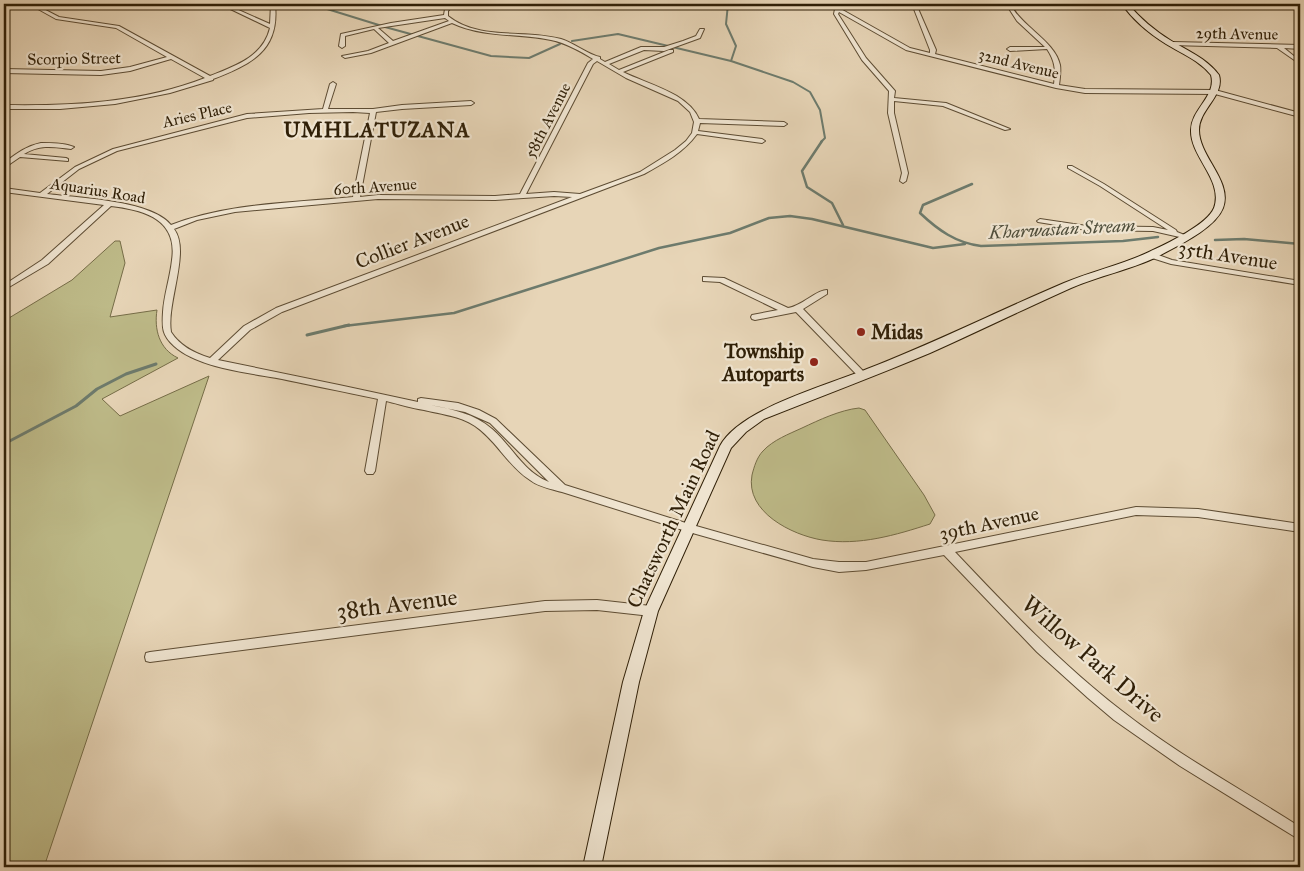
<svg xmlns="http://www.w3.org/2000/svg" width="1304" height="871" font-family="'IM FELL Great Primer',serif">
	<rect width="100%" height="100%" fill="#e7d5b7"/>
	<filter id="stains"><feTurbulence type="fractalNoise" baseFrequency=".004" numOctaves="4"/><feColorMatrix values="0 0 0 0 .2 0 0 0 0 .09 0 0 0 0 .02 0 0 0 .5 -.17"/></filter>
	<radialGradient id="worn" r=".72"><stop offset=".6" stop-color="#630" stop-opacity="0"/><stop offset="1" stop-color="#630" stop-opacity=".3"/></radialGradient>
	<g fill="#bebb89" stroke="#766d48">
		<path d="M115,241h5l5,22 -15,54 47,-7c-3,19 2,39 21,48l-76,41 18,17 89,-40 -165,491h-40v-546l68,-41z"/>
		<path d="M859,408l6,2 59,85 11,20 -5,9c-34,11 -71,22 -108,16 -30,-5 -77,-28 -70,-65 2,-8 5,-18 11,-24 10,-11 26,-17 39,-23 17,-8 38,-18 57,-20z"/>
	</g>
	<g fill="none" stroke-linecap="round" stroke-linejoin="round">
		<g stroke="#6d7b6d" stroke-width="2">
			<path d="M311,4l71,22"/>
			<path d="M728,4l-2,20 10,22 -5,15"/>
			<path d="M385,27l106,29 38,2 31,-14"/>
			<path d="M572,41l46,-7 113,27 62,21 17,10 10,18 5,28 -4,4"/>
		</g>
		<g stroke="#6d7b6d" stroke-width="2.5">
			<path d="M822,141l-20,30 5,16 25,16 11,22"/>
			<path d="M972,184l-49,21 -3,8c18,17 36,30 61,33l142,-5 35,-4"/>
			<path d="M1215,240l29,-1 56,5"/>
			<path d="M344,326l110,-13 205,-65 71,-15 39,-15 21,-2 22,3 121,29 32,-4"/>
		</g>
		<g stroke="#6d7b6d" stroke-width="3">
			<path d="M307,335l42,-10"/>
			<path d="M4,444l72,-38 21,-17 29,-15 30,-10"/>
		</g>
		<defs>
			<g id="street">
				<path d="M29,4h5l25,13 60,9 91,50c25,-10 53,-19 60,-48l-50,-24h5l45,20 1,-20h4c5,47 -24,60 -62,75v1l-43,13 -55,11 -55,5h-56v-4c68,1 137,-2 201,-27l-34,-19 -41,12 -29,4 -97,-2v-4l97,2 29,-4 37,-10 -51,-29 -60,-9z"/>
				<path d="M450,4h4l-6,7v5c31,25 77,13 113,23 13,4 28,16 39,18v2l5,3 36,-15h23l19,-6 13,-5 4,-7h4l-4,9 -36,13 -20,-1 -35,14 10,6 50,-20h4v2l-50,20c24,12 65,21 76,47l85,3 3,2 -3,2 -84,-3 -2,8 64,8 3,2 -3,2 -65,-9c-14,19 -33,29 -53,40l-362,138 -32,18 -32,30 121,25 79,17v-3l3,-1 37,5 21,7 17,9 69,66 124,39 124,35 26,3h27l270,-55 62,2 102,15v8l-102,-15 -62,-2 -181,37c53,56 106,112 167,159 56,44 119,78 178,116v13l-120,-74 -66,-46 -26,-22 -51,-46 -93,-97 -78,15 -27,2 -26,-5 -124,-35 -127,-40c-11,-3 -23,-5 -32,-12 -22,-14 -33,-39 -55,-54 -15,-10 -34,-12 -51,-16 -13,-2 -25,-6 -38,-9l-11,70 -2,3h-6l-2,-3 13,-72c-32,-7 -64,-13 -96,-20 -32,-6 -84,-11 -108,-33 -12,-11 -12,-18 -11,-34 1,-17 7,-34 9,-52 6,-41 -28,-50 -61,-54l-63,58 -44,26v-5l38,-25 62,-55 -100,-13v-4l36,5 35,-26 38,-18 134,-35 76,-5 7,-25 3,-2 3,2 -8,25h45l29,-4 69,-4 3,2 -3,2 -69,4 -26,3 -16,85 18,-2 117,1 25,-2 68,-131 5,-4c-13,-8 -27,-16 -42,-19 -33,-7 -67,-2 -99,-17l-81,30 -26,5 -3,-2 26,-5 21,-8 -15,-14 -29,7v10l-3,2 -3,-2 2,-12 50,-11 53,-8 1,-6 -69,-1 -2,-1v-1l73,1zM445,18l4,3 -56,20 -15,-13zM597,61l29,17 52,23 12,11 4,10 -2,11 -6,8 -11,9 -35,22 -60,22 -26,-2 -28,2 67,-130zM353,112l17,1 -17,84c-61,6 -125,6 -182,28 -20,-25 -93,-27 -124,-31l32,-25 38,-18 130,-33 62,-5zM554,196l18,1 -296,111 -32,18 -34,32c-16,-5 -30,-12 -39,-26 -5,-29 20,-81 3,-103l23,-9 38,-8 143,-13 117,1zM430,405l35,7 25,11 59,59c-26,-10 -37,-36 -57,-53 -17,-15 -40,-20 -62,-24z"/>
				<path d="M827,4h5l78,44 20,5v-3l-18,-46h4l20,46 -1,4 119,30c2,-14 1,-23 -7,-35l-37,2 -3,-2 3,-2h35l-28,-26 -11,-17h4c12,23 45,37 50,61 1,6 0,13 -1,20l26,4 130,1 85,23v4l-85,-23 -130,-1 -29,-5 -150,-38 -67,-38 -1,2 28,44 29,33 -1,7 52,5 64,26 -5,1 -62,-24 -49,-5v12l14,60 -2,8 -3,2 -3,-2 2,-8 -14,-60 1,-22 -27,-31 -28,-46 1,-5z"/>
				<path d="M1173,42l127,3v4l-16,-1 16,13v3l-23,-16 -106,-3v-2z"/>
				<path d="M41,143c11,0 24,0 33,4l-3,2c-17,-2 -31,-5 -47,5l42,4 2,1v2l-48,-4 -16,11v-5c12,-9 22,-17 37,-20z"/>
				<path d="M1068,166h4l32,18 72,46 1,2 10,4 -3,2 -31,-7 -66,-1 -49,-8 -1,-1 3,-2 47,7 66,1 15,3 -68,-44 -32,-18z"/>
				<path d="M1149,253h4l19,7 128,21v4l-129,-21 -22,-7z"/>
				<path d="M703,277l21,1 64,30c14,-2 28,-18 39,-18v4l-24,15 62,64 1,2 -1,2h-6l-63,-65 -41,8 -3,-1 -1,-2 1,-2 26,-5 -58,-28 -17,-1z"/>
				<path d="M597,600l54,6 4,2 1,3 -1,3 -4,2 -54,-6 -52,1 -395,51 -4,-1 -1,-4 1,-4 4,-1 395,-51z"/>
			</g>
			<path id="secondary" d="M1122,4h6c12,14 27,27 42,36 18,11 36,18 49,35 6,21 -20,34 -20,55 0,27 34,51 24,78 -8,21 -48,39 -66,49 -28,13 -58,19 -86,31 -47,21 -94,44 -141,65 -55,23 -111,44 -166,66l-18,13 -15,16 -73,163 -19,71 -38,185h-18l40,-185 21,-71 76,-165c19,-37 108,-61 147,-77 67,-26 131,-58 197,-86 28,-12 58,-18 85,-31 17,-8 58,-27 65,-44 10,-28 -24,-51 -23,-78 0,-21 26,-34 20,-55 -12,-15 -29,-21 -45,-31 -16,-10 -34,-25 -44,-40z"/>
		</defs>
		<use href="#street" stroke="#5d4c33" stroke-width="2"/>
		<use href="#secondary" stroke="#2f1f07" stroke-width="2"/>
		<use href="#street" fill="#efe4d0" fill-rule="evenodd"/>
		<use href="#secondary" fill="#efe4d0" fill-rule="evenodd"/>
	</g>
	<g fill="#8f2418" stroke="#efe4d0" stroke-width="2">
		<circle cx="861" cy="332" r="5"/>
		<circle cx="814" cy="362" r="5"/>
	</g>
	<g text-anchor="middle" stroke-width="4.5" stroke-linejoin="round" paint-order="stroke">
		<g font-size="16" fill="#2f1f07" stroke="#efe4d0">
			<text transform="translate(1237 33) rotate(1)" y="6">29th Avenue</text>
			<text transform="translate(74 58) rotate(-1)" y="6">Scorpio Street</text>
			<text transform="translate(1019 63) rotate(14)" y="6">32nd Avenue</text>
			<text transform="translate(197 114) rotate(-13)" y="6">Aries Place</text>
			<text transform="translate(547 120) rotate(-63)" y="6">58th Avenue</text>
			<text transform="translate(375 186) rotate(-4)" y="6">60th Avenue</text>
			<text transform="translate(98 190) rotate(9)" y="6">Aquarius Road</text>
		</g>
		<g font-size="18" font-style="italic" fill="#4e4d3a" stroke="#efe4d0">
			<text transform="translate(1062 229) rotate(-3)" y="6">Kharwastan Stream</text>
		</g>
		<g font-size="20" fill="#2f1f07" stroke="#efe4d0">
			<text transform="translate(412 241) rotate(-21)" y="7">Collier Avenue</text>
			<text transform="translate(1228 255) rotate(9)" y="7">35th Avenue</text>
			<text transform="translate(673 519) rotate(-65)" y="7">Chatsworth Main Road</text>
			<text transform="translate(989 523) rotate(-12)" y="7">39th Avenue</text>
		</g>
		<g font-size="20" font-weight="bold" fill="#2f1f07" stroke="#efe4d0" text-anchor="start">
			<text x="871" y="339">Midas</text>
			<text x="804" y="358" text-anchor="end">Township<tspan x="804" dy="23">Autoparts</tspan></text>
		</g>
		<g font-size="21" font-weight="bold" letter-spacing="1" fill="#2f1f07" stroke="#efe4d0">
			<text x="377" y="137">UMHLATUZANA</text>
		</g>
		<g font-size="24" fill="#2f1f07" stroke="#efe4d0">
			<text transform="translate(397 604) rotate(-7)" y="8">38th Avenue</text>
			<text transform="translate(1093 659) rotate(41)" y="8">Willow Park Drive</text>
		</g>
	</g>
	<rect width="1304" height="871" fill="none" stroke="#e7d5b7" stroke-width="20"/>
	<rect x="5" y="5" width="1294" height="861" fill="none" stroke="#2f1f07" stroke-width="2.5"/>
	<rect x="10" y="10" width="1284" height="851" fill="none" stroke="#2f1f07"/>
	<rect width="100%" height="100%" filter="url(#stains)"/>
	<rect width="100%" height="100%" fill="url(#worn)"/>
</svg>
